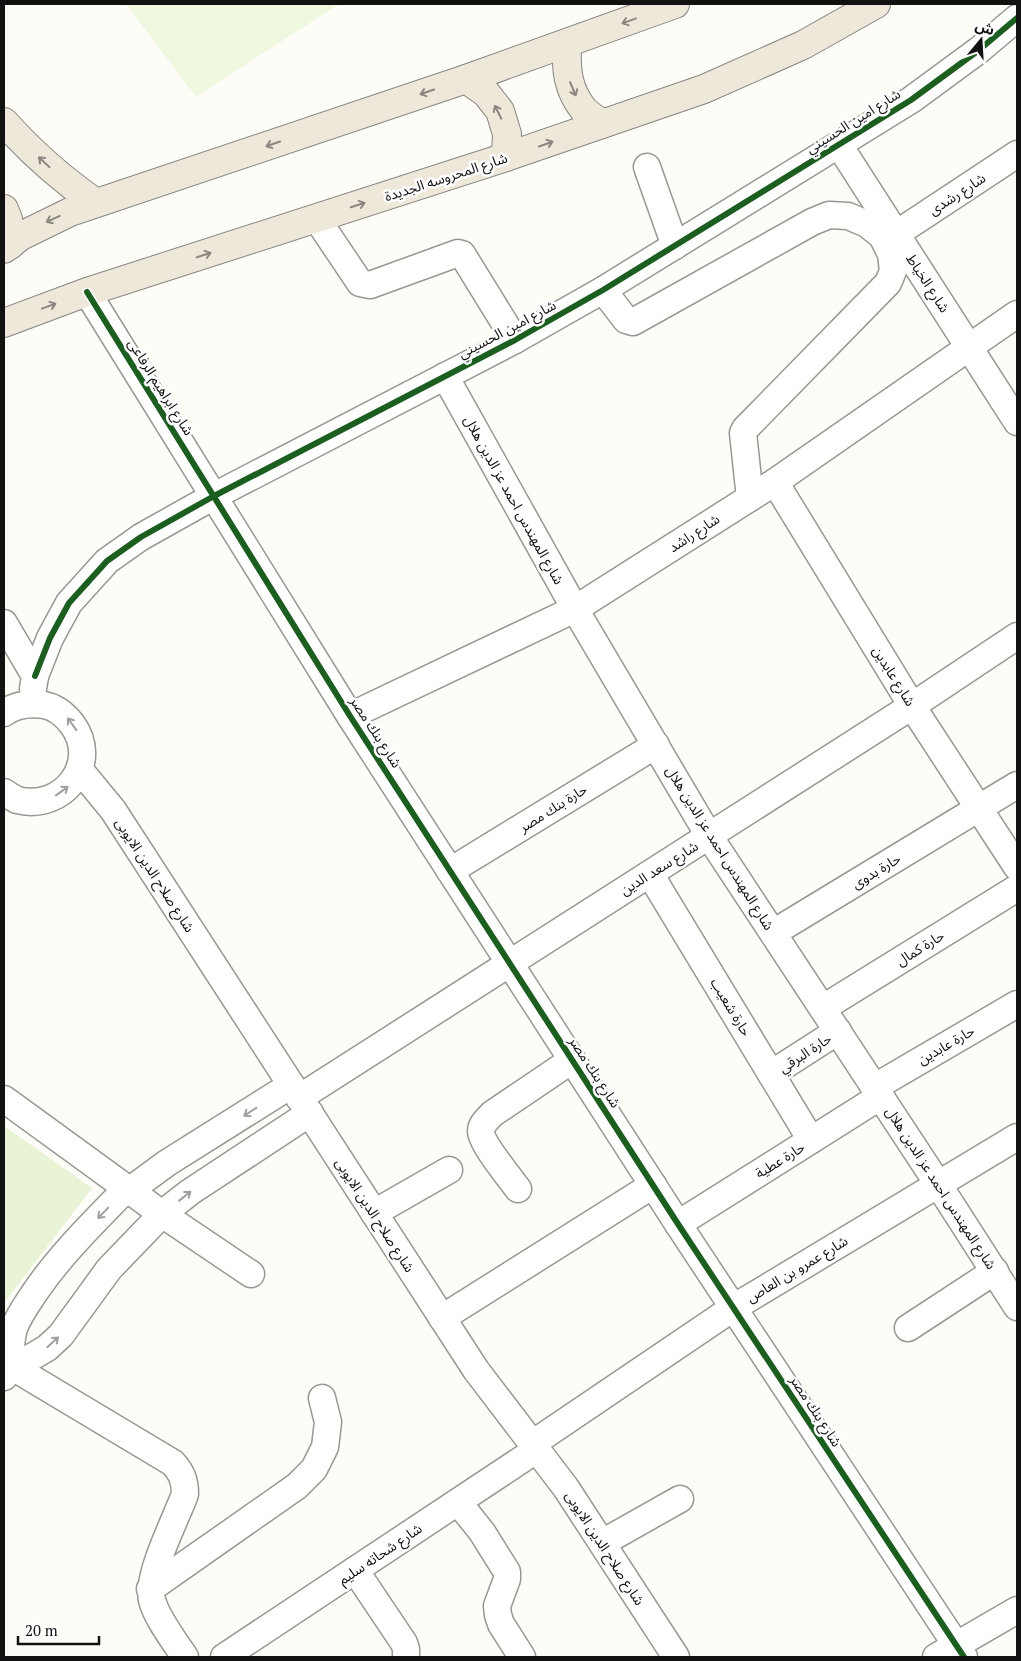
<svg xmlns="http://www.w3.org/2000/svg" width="1021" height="1661" font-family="'PT Serif','Noto Sans Arabic',serif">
	<rect width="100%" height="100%" fill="#fdfcf7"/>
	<path fill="#e8f4d5" d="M4,1126l88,62 -88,115z"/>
	<path fill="#f1f8e0" d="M126,4h213l-143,93z"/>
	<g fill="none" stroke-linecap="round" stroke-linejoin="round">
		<defs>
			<g id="minor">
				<path d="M839,145l178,277"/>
				<path d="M647,167l28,79"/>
				<path d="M317,219l43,64 10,2 88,-32 4,1 53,86"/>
				<path d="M896,234l121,-80"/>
				<path d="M603,290l23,30 7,2 179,-100 17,-7 19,1 19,8 15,12 9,18 2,17 -5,12 -143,146 -2,4 7,65"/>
				<path d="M87,292l263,424 328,508 286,433"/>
				<path d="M445,376l130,233 134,227 229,348 79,123"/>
				<path d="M775,482l137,224 105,161"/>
				<path d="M4,623l31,53 -2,13"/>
				<path d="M35,676l15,-38 19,-35 38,-42 34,-24 73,-41 301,-156 88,-50 308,-190 68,-50 38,-32"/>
				<path d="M4,713c12,-9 25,-10 40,-8 11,2 21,10 28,19 29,39 -9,88 -55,76 -4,-2 -9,-5 -13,-8"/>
				<path d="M350,716l225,-107 200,-127 242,-168"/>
				<path d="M80,770l33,40 363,560 90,118 110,169"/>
				<path d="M450,871l206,-126"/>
				<path d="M650,874l161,266"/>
				<path d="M773,933l244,-148"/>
				<path d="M823,1008l194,-120"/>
				<path d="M771,1074l67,-43"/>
				<path d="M875,1087l142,-83"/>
				<path d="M299,1098l613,-392 105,-70"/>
				<path d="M4,1099l158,115 89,60"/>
				<path d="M518,1189c-8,-11 -37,-46 -37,-58 0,-7 7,-12 11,-17l80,-54"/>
				<path d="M374,1213l75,-43"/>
				<path d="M678,1224l203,-128"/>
				<path d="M442,1318l211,-133"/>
				<path d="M908,1328l87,-57"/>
				<path d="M11,1366c0,-12 -1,-25 3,-38 5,-13 13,-24 21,-36 26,-38 59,-70 91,-103l7,-1 34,-25 124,-78"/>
				<path d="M11,1366l162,97c9,10 12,18 12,31 -9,25 -39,82 -33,106 4,17 23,42 33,57"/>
				<path d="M4,1377l7,-11 19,-8 17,-10 14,-13 48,-66 53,-55 28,-22 120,-79"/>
				<path d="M532,1444l201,-136 284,-171"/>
				<path d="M458,1502l24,30 25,40v7l-10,27 1,9 3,9 21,33"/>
				<path d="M602,1543l78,-44"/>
				<path d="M355,1570l49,73 2,6v8"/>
				<path d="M150,1589l147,-103 17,-17 11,-22 3,-25 -6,-24"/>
				<path d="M224,1657l312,-207"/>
				<path d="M936,1657l81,-47"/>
			</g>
			<g id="major">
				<path d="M567,44c-1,25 0,45 17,66 5,5 13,10 18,14"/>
				<path d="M466,79l20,14 14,18 7,23 -1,23"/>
				<path d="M4,122c28,31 57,57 92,81"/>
				<path d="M4,209l4,10 2,26"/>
				<path d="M4,249l17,-13 49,-24 396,-133 209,-75"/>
				<path d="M4,323l83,-31 419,-135 198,-68 99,-44 73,-41"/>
			</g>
		</defs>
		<use href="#minor" stroke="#979795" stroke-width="29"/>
		<use href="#major" stroke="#858482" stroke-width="30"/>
		<use href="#minor" stroke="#fffffe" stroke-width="26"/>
		<use href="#major" stroke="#eee8da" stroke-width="28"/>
		<defs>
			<g id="cycleway">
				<path d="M87,292l263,424 328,508 286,433"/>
				<path d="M35,676l15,-38 19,-35 38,-42 34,-24 73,-41 301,-156 88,-50 308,-190 68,-50 38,-32"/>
			</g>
		</defs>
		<use href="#cycleway" stroke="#fff" stroke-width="9"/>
		<use href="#cycleway" stroke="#1b5e20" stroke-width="6"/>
	</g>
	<defs><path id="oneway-shaft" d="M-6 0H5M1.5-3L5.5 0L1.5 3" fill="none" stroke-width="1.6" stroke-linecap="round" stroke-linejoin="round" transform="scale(1.25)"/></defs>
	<g stroke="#8b8780">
		<use href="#oneway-shaft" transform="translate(629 21) rotate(160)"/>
		<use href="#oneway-shaft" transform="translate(573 89) rotate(67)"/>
		<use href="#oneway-shaft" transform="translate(427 92) rotate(161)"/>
		<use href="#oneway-shaft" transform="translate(498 112) rotate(-117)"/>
		<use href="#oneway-shaft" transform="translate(273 144) rotate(161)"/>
		<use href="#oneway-shaft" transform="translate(546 144) rotate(-19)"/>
		<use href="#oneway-shaft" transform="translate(44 162) rotate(-137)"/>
		<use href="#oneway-shaft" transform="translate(358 205) rotate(-18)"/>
		<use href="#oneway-shaft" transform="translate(53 219) rotate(156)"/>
		<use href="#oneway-shaft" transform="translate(204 255) rotate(-18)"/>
		<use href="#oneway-shaft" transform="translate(49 306) rotate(-20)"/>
	</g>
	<g stroke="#a0a09f">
		<use href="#oneway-shaft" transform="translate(72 724) rotate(-126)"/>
		<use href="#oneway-shaft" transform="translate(62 791) rotate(-36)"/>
		<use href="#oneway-shaft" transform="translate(250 1112) rotate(147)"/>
		<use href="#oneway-shaft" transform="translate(185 1196) rotate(-38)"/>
		<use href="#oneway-shaft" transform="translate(103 1213) rotate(134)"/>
		<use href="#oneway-shaft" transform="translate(53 1342) rotate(-42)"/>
	</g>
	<g text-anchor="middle" stroke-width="5" stroke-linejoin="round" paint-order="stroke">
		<g font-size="14" fill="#111" stroke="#fff">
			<text transform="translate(853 121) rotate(-32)" y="5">شارع امين الحسيني</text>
			<text transform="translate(446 177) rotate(-18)" y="5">شارع المحروسه الجديدة</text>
			<text transform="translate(957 194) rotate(-33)" y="5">شارع رشدى</text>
			<text transform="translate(928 283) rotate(57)" y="5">شارع الخياط</text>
			<text transform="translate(507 329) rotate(-28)" y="5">شارع امين الحسيني</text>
			<text transform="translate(161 387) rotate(58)" y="5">شارع ابراهيم الرفاعى</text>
			<text transform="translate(514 500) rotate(61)" y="5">شارع المهندس احمد عز الدين هلال</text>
			<text transform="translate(694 533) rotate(-33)" y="5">شارع راشد</text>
			<text transform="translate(894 676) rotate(58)" y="5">شارع عابدين</text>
			<text transform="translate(376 732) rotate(57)" y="5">شارع بنك مصر</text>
			<text transform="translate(553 808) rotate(-32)" y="5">حارة بنك مصر</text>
			<text transform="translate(720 848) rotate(58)" y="5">شارع المهندس احمد عز الدين هلال</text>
			<text transform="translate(659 868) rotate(-32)" y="5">شارع سعد الدين</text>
			<text transform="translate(876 871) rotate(-31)" y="5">حارة بدوى</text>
			<text transform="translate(155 875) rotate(57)" y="5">شارع صلاح الدين الايوبى</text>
			<text transform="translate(920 948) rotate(-32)" y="5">حارة كمال</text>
			<text transform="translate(731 1007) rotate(59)" y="5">حارة شعيب</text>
			<text transform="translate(946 1045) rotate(-30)" y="5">حارة عابدين</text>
			<text transform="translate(805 1053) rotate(-33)" y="5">حارة البرقي</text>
			<text transform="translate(595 1072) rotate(57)" y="5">شارع بنك مصر</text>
			<text transform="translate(780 1160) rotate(-32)" y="5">حارة عطية</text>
			<text transform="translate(941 1188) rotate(57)" y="5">شارع المهندس احمد عز الدين هلال</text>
			<text transform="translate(375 1215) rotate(57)" y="5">شارع صلاح الدين الايوبى</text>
			<text transform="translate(797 1269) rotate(-31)" y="5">شارع عمرو بن العاص</text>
			<text transform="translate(816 1411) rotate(57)" y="5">شارع بنك مصر</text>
			<text transform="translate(605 1548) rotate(57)" y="5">شارع صلاح الدين الايوبى</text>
			<text transform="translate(380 1554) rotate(-34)" y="5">شارع شحاته سليم</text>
		</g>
	</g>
	<rect width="1021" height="1661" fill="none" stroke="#111111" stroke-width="10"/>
	<g transform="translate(981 40) rotate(18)" stroke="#ffffff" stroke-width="4" paint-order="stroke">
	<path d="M0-4L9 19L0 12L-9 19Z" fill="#111111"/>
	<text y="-8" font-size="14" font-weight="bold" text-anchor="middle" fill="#111111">ش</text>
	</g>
	<path d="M18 1636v8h81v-8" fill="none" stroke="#111111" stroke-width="2.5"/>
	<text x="25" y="1636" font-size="15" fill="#111111" stroke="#ffffff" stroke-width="4" paint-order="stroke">20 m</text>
</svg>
